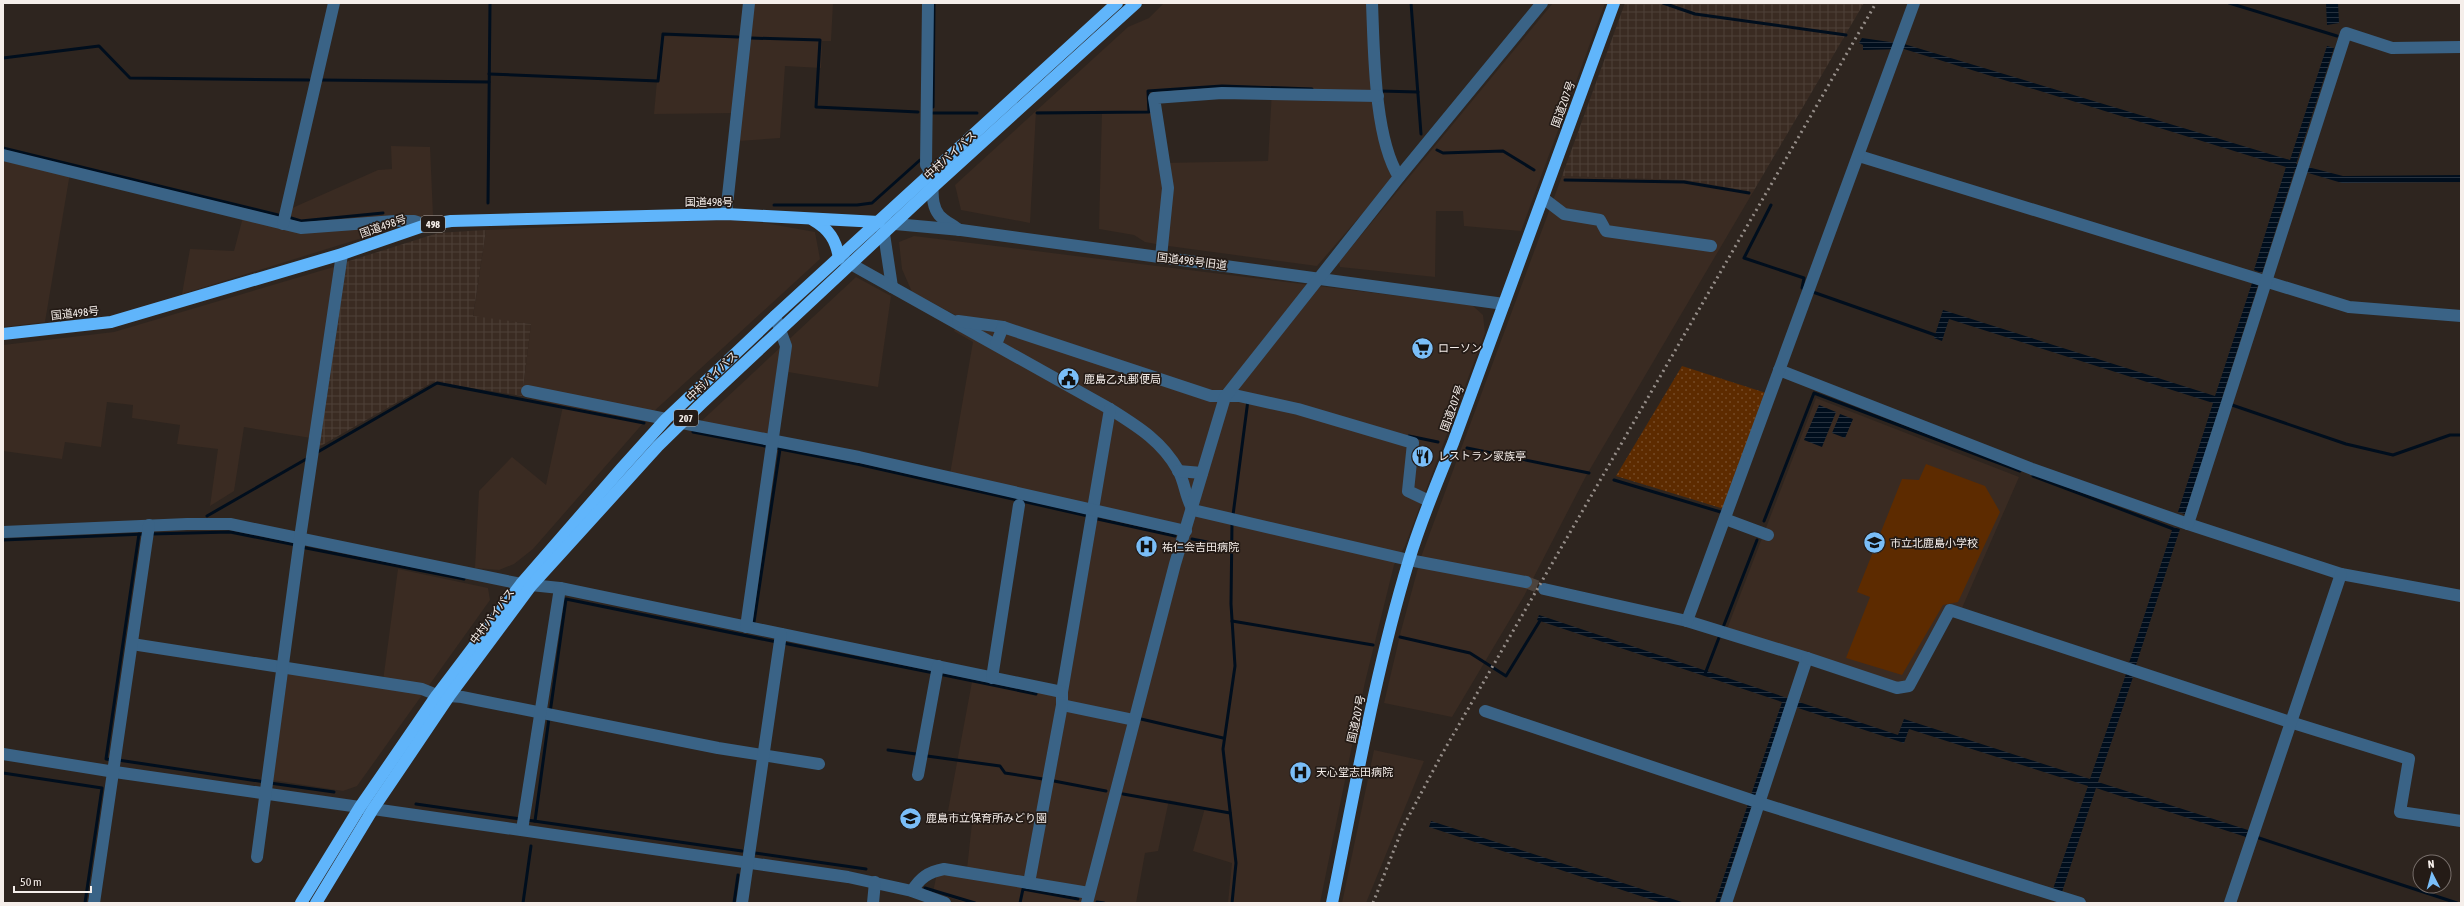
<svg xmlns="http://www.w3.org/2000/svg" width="2464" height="906" font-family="'Asap Condensed','Noto Sans JP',sans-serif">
	<defs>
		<pattern id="industrial-grid" width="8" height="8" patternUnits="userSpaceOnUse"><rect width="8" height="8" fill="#3a2b22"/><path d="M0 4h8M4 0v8" fill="none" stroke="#4d4038"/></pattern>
		<pattern id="grass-dots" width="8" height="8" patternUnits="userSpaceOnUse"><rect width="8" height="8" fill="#5d2b00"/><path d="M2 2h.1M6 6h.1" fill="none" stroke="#754a25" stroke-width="1.8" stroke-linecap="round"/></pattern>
		<pattern id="water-rules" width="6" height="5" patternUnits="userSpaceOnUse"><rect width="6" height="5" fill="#000e1d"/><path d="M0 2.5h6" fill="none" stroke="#26313e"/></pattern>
	</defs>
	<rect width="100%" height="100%" fill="#2e251f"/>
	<g fill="#3a2b22" fill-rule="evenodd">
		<path d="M743,3h90l-2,38h-9l-1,27 -36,-2 -5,72 -42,3v-28l-84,1 7,-78 78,2z"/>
		<path d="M1164,3h203l27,174 -77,89 -156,-21 -16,-3 -11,-7 -35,-6 3,-118h-66l-6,112 -69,-13 -6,-25 173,-158 21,-9zM1272,90l-4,71 -106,2 -9,-69z"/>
		<path d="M1553,3h52l-84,228 -57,-5 -1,-15h-27l-1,66 -95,-10 -1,-5z"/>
		<path d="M391,146l39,1 3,69 -251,78 8,-45 44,2 9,-34 43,10 4,-18 88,-39 14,-1z"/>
		<path d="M5,157l65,16 -25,149 -42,5v-161z"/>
		<path d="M1562,176l122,4 69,12 -167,284 -62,120 -72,121 -68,-14 17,-72 20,-74z"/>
		<path d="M727,219l38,4 50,9 5,27 -168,154 -119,136 -19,15 -15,6 -24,-2 4,-77 33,-34 34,28 17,-79 -41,-10 9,-72 -58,-7 13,-87z"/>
		<path d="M914,236l558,69 11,10 2,18 -80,213 -11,19 -29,117 -45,221h-92l4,-40 -39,-12 12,-43 -36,-8 -11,51 -13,2 -9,50h-170l-33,-11 6,-28 28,5 6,-55 -25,-3 26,-140 91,21 29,-177 -145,-35 24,-138 -19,-11 5,-14 -47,-25 -10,-23 -3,-27z"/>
		<path d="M337,266l-26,172 -67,-11 -10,64 -24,15 8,-57 -41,-5 3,-19 -48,-7 1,-13 -26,-3 -6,45 -36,-5 -3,17 -59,-8v-106l111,-13z"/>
		<path d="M856,277l35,19 -13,91 -90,-15 -13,72 -80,-17z"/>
		<path d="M1816,398l203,79 -57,131h-14l-41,77 -180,-56z"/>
		<path d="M398,569l90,19 2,12 -133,186 -14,5 -71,-11 17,-114 94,15z"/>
		<path d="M1374,750l50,11 -58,142h-24z"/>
	</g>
	<g fill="url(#industrial-grid)">
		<path d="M1625,3h239l-111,189 -69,-12 -122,-4z"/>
		<path d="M486,230l-13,86 58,8 -9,72 -89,-14 -116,66 29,-186 92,-29z"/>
	</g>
	<path fill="url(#grass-dots)" d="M1682,366l84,27 -42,116 -108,-33z"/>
	<path fill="#5d2b00" d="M1926,464l59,22 15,26 -42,90 -15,3 -41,70 -56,-17 24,-61 -13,-5 45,-113 17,1z"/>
	<g fill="url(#water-rules)">
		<path d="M2326,3h12l1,20 -12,2z"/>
		<path d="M1862,38l42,6 386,116 37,-114 7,2 -38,116 47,12 118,-1v7l-119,1 -47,-14 -33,104 -8,-3 32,-103 -382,-118 -41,1v-5l-4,-2z"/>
		<path d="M2252,283l6,2 -36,113 2,1 -4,7 -35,108 -7,-2 35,-109 -264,-84 -7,22 -8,-3 9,-28 272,86z"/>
		<path d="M1819,405l17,7 -14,35 -18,-7z"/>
		<path d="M1840,414l13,5 -8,19 -13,-5z"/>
		<path d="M2173,527l7,2 -44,136 -7,-2z"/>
		<path d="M1539,615l359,120 6,-16 186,60 36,-105 7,3 -35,105 150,48 -2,7 -150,-49 -34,104 -9,-3 35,-103 -179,-57 -5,14 -118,-39 -67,199h-4l67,-201 -245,-82z"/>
		<path d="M1431,821l254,82h-23l-233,-76z"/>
	</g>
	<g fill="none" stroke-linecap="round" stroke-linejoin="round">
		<g stroke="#000e1d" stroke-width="3">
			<path d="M1411,3l10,131"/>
			<path d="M1663,3l32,11 151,21"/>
			<path d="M2229,3l108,33"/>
			<path d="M751,38l69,2 -4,67 102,5"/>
			<path d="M3,58l96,-12 31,32 179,2"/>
			<path d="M489,74l169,7 5,-47 75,3"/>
			<path d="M322,80l167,2"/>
			<path d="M1380,91l38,1"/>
			<path d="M933,107l1,-104"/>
			<path d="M933,113h44"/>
			<path d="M1037,113l112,-1 -1,-21 74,-5 90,3"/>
			<path d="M3,148l275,67"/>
			<path d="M1437,150l6,3 60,-2 31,19"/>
			<path d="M1565,180l119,2 65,11"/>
			<path d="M488,203l2,-200"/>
			<path d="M774,205h83l15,-2 48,-43"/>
			<path d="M1771,205l-27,53 60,20 -2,10 3,1"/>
			<path d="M291,218l10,3 82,-8"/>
			<path d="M1810,291l128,45"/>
			<path d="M2232,405l114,39 47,11 57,-20h11"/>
			<path d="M693,432l77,15"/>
			<path d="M1409,436l29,6"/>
			<path d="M775,448l82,16 231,52"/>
			<path d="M1467,448l122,25"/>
			<path d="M316,453l121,-70 207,40"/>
			<path d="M2033,476l143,54"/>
			<path d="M1614,480l110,33"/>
			<path d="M1233,515l15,-115"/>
			<path d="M207,516l101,-58"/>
			<path d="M1093,518l82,18"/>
			<path d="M1764,521l50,-128 206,78"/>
			<path d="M151,534l79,-2 66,13"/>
			<path d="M1192,539l40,8"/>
			<path d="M3,540l142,-6"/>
			<path d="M301,547l163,32"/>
			<path d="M1232,621l141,24"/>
			<path d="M754,622l26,-173"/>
			<path d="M1722,630l35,-90"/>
			<path d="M1400,637l70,16 36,23 35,-57"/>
			<path d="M783,643l151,30"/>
			<path d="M939,674l97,20"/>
			<path d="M1705,674l15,-39"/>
			<path d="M550,713l16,-114 211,43"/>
			<path d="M1141,719l82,19"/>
			<path d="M888,750l28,4"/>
			<path d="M927,756l73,10 5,7 38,6"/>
			<path d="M112,760l-6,-1 33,-225"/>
			<path d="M118,760l147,22"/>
			<path d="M3,773l99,15 -17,115"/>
			<path d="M1054,781l52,10"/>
			<path d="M270,783l64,9"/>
			<path d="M1123,794l107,19"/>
			<path d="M416,804l105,15"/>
			<path d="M527,820l215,31"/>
			<path d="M535,821l14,-103"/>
			<path d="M2256,837l201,66"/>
			<path d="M755,853l111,16"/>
			<path d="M925,888l50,15"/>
			<path d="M1097,902l7,1"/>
			<path d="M523,903l8,-57"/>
			<path d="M734,903l4,-28"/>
			<path d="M1020,903l3,-14 55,10"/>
			<path d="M1232,903l4,-40 -13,-114 12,-83 -4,-62 1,-81"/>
		</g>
		<path stroke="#4c433d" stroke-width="12" stroke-dasharray="12 6" stroke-linecap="butt" d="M1526,582l18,7"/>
		<g stroke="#3a6386" stroke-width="12">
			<path d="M928,3l-2,162c12,15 1,34 13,50 5,6 14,10 20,15"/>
			<path d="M1372,3c2,47 2,135 27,174"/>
			<path d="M3,155l298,73 94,-7h19l12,4"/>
			<path d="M1859,156l490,151 112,9"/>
			<path d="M1543,198l21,16 36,6 6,11 105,15"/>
			<path d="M726,214l23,-211"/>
			<path d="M884,223l77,7 543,74"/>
			<path d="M283,224l51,-221"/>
			<path d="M880,225l4,9 8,53"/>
			<path d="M1161,257l7,-69 -14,-90 68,-5 156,3"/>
			<path d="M842,259l268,150c27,17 52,32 68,61 7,12 7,27 15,40l216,50 117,22"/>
			<path d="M958,321l45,6"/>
			<path d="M996,344l7,-17 208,69h28l59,13 115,34 -5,48 21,10"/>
			<path d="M1779,370l253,99 156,55 153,50 120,22"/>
			<path d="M527,391l139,28"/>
			<path d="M1110,409l-48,283v13l72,15"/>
			<path d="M682,423l177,34 327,74"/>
			<path d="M1178,471l24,2"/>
			<path d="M1725,519l43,16"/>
			<path d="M2188,524l158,-491 46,15 69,-1"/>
			<path d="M3,532l184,-8h43l291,60 39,4 502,104"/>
			<path d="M1544,589l143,32 120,37 -81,245"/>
			<path d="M1687,621l227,-618"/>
			<path d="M746,627l40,-281 -11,-30"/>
			<path d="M132,644l290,45 15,6 25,2 256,51 101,16"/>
			<path d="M1807,658l90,30 12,-2 41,-76 340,112 119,37 -9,53 61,9"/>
			<path d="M992,678l27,-173"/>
			<path d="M1485,711l275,92 320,100"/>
			<path d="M3,754l112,18 733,105 64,14 33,12"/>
			<path d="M918,775l20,-109"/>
			<path d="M522,830l38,-242"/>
			<path d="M257,857l43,-319 42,-284"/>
			<path d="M1029,883l33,-178"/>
			<path d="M912,891c8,-13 16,-19 32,-22l145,24"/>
			<path d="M94,903l55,-378"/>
			<path d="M742,903l39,-269"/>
			<path d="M873,903l2,-21"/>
			<path d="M1087,903l88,-339 50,-167 174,-220 143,-174"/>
			<path d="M2230,903l111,-329"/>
		</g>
		<g stroke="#60b5fb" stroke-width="12">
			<path d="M813,220c16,9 23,20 26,38"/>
			<path d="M3,334l108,-12 231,-68 84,-29 25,-4 275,-7 153,8"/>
			<path d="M301,903l59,-96 77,-112 84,-111 100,-115 45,-50 109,-103 342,-313"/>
			<path d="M316,903l57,-94 77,-114 81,-109 127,-140 44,-43 231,-216 203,-184"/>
			<path d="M1332,903c23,-114 43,-231 77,-343 12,-40 28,-78 44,-117l161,-440"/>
		</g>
		<path stroke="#968e89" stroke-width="3" stroke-dasharray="2 4" stroke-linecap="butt" d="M1373,903l30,-76 39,-73 434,-751"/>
	</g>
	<defs>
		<symbol id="supermarket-disc" viewBox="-11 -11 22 22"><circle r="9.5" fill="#7abef8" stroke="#241b16"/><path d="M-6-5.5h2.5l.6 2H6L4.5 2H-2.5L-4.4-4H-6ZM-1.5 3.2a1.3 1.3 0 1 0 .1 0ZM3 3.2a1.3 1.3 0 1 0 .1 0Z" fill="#111"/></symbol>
		<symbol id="civic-disc" viewBox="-11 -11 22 22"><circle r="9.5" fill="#7abef8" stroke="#241b16"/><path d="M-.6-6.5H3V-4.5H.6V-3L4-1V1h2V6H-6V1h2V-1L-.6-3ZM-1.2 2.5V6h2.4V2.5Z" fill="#111"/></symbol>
		<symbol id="restaurant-disc" viewBox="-11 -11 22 22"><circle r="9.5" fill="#7abef8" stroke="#241b16"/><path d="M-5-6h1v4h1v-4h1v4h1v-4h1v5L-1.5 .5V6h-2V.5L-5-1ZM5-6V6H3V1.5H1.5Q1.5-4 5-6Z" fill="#111"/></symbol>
		<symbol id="school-disc" viewBox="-11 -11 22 22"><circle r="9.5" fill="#7abef8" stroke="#241b16"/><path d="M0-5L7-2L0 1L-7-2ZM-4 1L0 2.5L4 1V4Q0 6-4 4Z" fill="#111"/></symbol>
		<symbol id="hospital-disc" viewBox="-11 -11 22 22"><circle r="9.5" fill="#7abef8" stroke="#241b16"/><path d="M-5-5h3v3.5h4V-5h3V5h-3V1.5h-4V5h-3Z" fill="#111"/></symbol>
	</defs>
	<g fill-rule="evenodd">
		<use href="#supermarket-disc" x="1410" y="336" width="25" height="25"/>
		<use href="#civic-disc" x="1056" y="366" width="25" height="25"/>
		<use href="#restaurant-disc" x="1410" y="444" width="25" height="25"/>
		<use href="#school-disc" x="1862" y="530" width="25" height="25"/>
		<use href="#hospital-disc" x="1134" y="534" width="25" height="25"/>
		<use href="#hospital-disc" x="1288" y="760" width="25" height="25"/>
		<use href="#school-disc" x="898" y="806" width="25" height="25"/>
	</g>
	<g text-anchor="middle" stroke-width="3.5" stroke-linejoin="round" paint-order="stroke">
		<g fill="#241b16" stroke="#b6afaa" stroke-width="1">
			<rect x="421" y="216" width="24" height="16" rx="3"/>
			<rect x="674" y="410" width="24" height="16" rx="3"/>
		</g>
		<g font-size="10" font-weight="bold" fill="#f5eeea">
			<text x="433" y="228">498</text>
			<text x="686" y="422">207</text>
		</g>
		<g font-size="11" fill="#f5eeea" stroke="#241b16">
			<text transform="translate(1563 104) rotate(-70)" y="4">国道207号</text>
			<text transform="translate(950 155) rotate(-42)" y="4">中村バイパス</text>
			<text x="709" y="206">国道498号</text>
			<text transform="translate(383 226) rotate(-19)" y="4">国道498号</text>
			<text transform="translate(1192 261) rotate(7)" y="4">国道498号旧道</text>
			<text transform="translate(75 313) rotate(-6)" y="4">国道498号</text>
			<text transform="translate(712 376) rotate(-44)" y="4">中村バイパス</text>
			<text transform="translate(1452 408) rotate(-70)" y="4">国道207号</text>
			<text transform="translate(492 616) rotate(-53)" y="4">中村バイパス</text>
			<text transform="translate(1356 719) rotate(-78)" y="4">国道207号</text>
		</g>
		<g font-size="11" fill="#f5eeea" stroke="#241b16" text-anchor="start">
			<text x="1438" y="352">ローソン</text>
			<text x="1084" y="383">鹿島乙丸郵便局</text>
			<text x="1438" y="460">レストラン家族亭</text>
			<text x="1890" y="547">市立北鹿島小学校</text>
			<text x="1162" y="551">祐仁会吉田病院</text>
			<text x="1316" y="776">天心堂志田病院</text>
			<text x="926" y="822">鹿島市立保育所みどり園</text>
		</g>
	</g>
	<rect width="2464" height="906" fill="none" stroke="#f5eeea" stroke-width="8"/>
	<g transform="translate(2432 874) rotate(354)"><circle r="19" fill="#241b16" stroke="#786f6b"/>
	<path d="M0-3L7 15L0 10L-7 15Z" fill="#7abef8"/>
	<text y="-6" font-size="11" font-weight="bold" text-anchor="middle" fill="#f5eeea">N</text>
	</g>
	<path d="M14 886v6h77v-6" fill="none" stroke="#f5eeea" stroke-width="2"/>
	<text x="20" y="886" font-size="12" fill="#f5eeea" stroke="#241b16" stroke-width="3" paint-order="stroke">50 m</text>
</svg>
